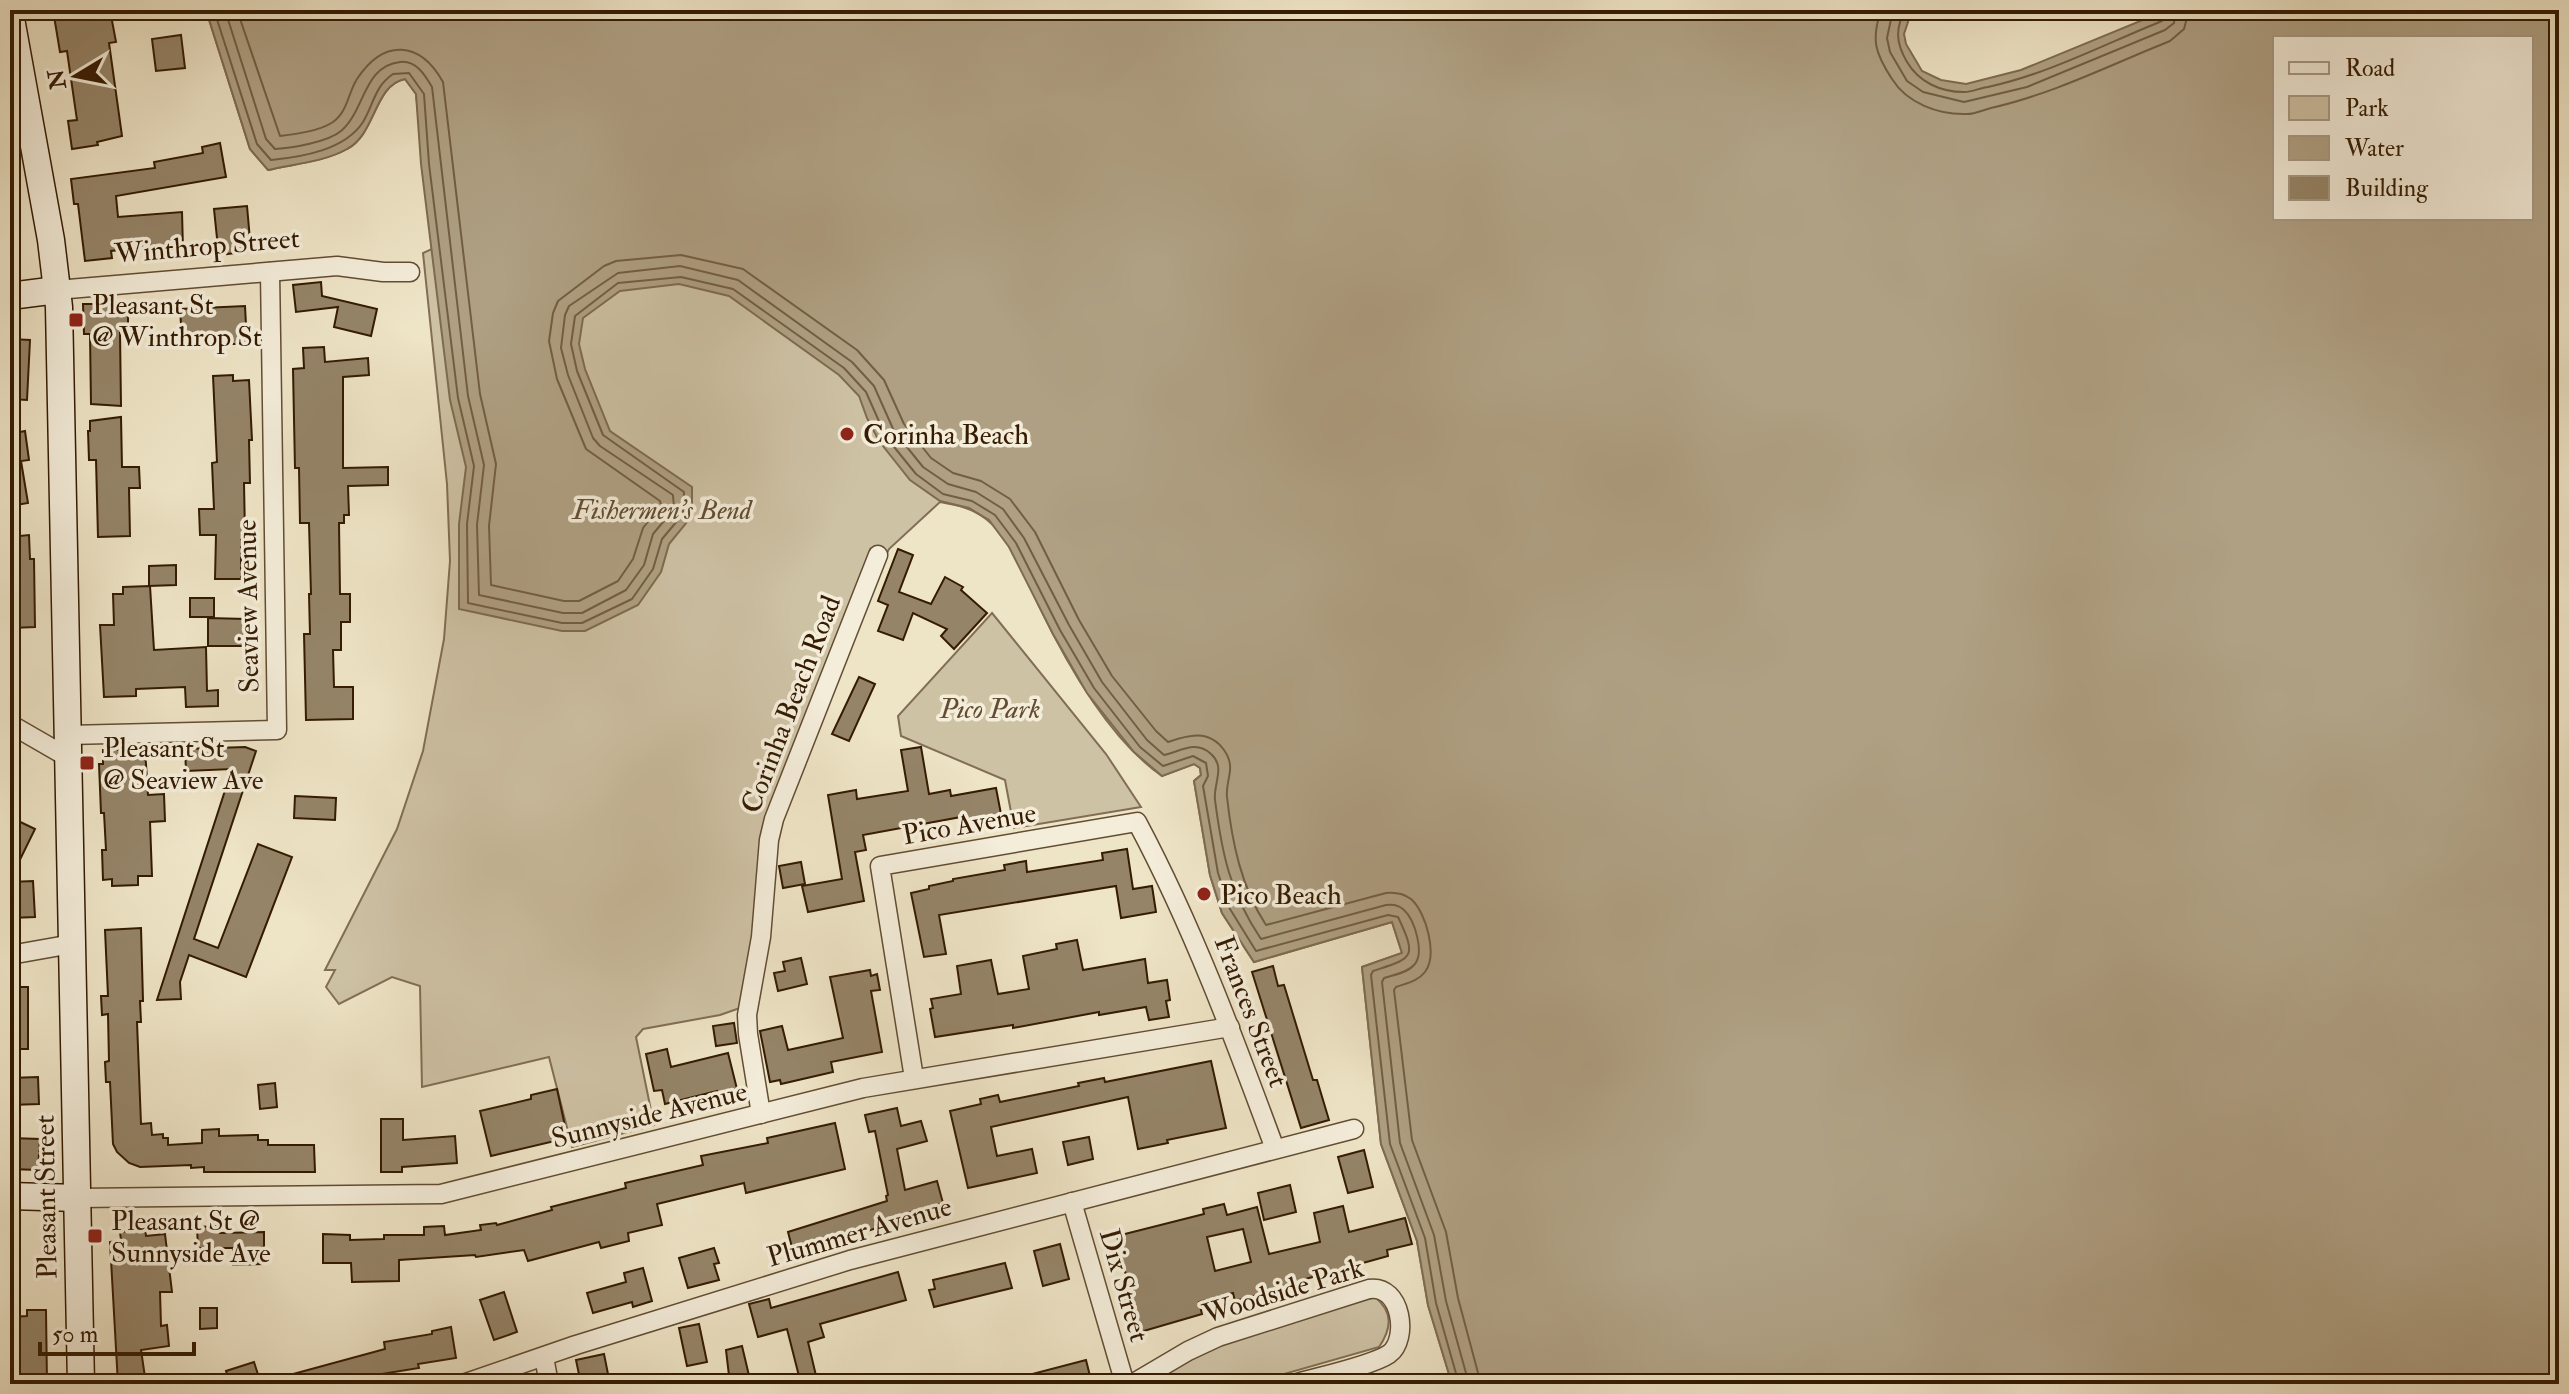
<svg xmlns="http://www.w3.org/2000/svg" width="2569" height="1394" font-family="'IM FELL Double Pica',serif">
	<rect width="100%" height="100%" fill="#eee4c6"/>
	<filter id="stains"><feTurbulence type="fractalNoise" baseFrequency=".0025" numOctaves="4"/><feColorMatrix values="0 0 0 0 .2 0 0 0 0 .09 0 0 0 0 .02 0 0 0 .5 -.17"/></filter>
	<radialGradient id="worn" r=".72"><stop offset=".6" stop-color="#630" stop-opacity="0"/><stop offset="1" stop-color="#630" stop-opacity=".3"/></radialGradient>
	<g fill="#cec2a5" stroke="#816e54" stroke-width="2">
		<path d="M206,10h298l1012,1024 -64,350 -24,-79 -11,-64 -36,-97 -19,-177 40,-14 -10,-31 -138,40 -32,-49 -12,-38 -16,-94 7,-6 -1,-7 -6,-4 -32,12c-52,-36 -95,-112 -122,-168 -13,-27 -31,-72 -54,-89 -14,-11 -29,-14 -46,-17l-51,47 -86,174 -45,193 -18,92 -20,7 -77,14 -7,8 18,88 -82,22 -23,-90 -127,30 -2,-101 -28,-9 -53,27 -13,-17 9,-17h-10l72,-141 26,-78 21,-112 6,-78 -3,-77 -24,-231 9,-4 -16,-155 -11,-15c-31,6 -29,55 -58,70 -23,13 -54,15 -79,21l-18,-21z"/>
		<path d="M992,613l114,141 35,53 -127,21 -9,-48 -104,-44 -3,-20z"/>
		<path d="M1375,1297c18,15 17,31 4,50l-130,37h-98c54,-47 156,-67 224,-87z"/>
	</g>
	<path fill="#afa083" stroke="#7e6b4f" stroke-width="2" fill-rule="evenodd" d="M206,10h1709l-5,6 -6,18 2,10 16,27 19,9 25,4 55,-14 146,-60h392v1374h-1107l-24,-79 -11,-64 -36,-97 -19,-177 40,-14 -10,-31 -138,40 -32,-49 -12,-38 -16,-94 7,-6 -1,-7 -6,-4 -32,12 -28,-24 -47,-59 -34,-59 -44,-87 -20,-27 -20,-12 -29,-7 -30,-21 -31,-39 -12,-23 -8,-22 -20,-21 -110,-79 -50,-12 -59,7 -37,27 -4,26 6,25 25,62 82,56v29l-23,28 -8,28 -23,33 -53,26h-23l-103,-22v-85l7,-57 -16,-67 -29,-236 -5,-70 -11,-15c-31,6 -29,55 -58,70 -23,13 -54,15 -79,21l-18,-21zM2275,38h256v180h-256z"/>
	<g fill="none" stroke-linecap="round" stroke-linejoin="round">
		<g stroke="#725e42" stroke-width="2">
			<path d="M214,10l43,134 14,16c31,-3 74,-10 92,-38 11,-18 11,-35 30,-48l16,-1 15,21 5,70 29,234 16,68 -7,58 1,79 94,20h20l50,-24 21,-30 9,-30 21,-25 1,-22 -81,-57 -26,-64 -6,-27 4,-28 43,-33 63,-6 52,12 111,79 22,24 20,45 30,37 27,20 29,7 23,14 21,28 44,87 34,58 46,59 23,19 30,-10 13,7 2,13 -5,10 15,87 12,36 26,42 132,-36 10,2c20,42 14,41 -25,54l-2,4 19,169 35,94 11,65 23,81"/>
			<path d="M225,10l41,129 9,10c17,-1 53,-7 66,-18 24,-20 22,-65 59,-69 16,-2 25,13 32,25l36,309 16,69 -7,60 2,70 84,18h19l44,-23 18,-25 9,-31 21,-25 -1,-14 -73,-49 -7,-8 -25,-63 -7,-27 4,-33 4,-9 49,-33 62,-7 58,14 114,82 22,24 20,45 29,36 25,17 28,8 27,17 21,29 45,87 33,57 45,58 17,15c17,-4 32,-15 47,-1 15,13 2,30 4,46 7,54 15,93 46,139l125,-34c7,-1 13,0 18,5 11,10 21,44 10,55 -7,8 -21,10 -30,13l-2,4 18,161 34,92 12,66 23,83"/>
			<path d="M237,10l43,126c16,-2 40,-5 53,-14 15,-11 15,-29 24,-43 27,-41 63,-38 86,3l37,312 16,70 -7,62 2,59 73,16h15l39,-20 15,-22 10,-31 18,-23 -1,-4 -74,-52 -29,-70 -8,-38 4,-28 5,-12 46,-35 12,-5 65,-6 62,14 114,81 27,30 20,44 27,34 22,15 28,8 29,18 25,33 44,88 33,56 44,55 12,11c20,-7 41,-13 56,8 13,18 1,30 3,47 5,45 14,90 39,128l120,-32c9,-1 17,0 25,6 15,13 27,56 14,73 -7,9 -18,11 -29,15l-2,3 18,150 34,92 12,66 23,86"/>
			<path d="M1881,10c-10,30 -6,43 11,69 15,24 46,36 75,35 8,0 16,-4 24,-6 62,-14 119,-43 179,-67l14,-12 5,-19"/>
			<path d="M1893,10l-6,28 3,14 17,29 16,11 41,10 63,-15 138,-57 9,-7 2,-13"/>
			<path d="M1905,10c-10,19 -9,33 2,52 12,20 33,30 57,30 8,0 16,-4 24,-5 60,-13 117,-43 174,-66l4,-11"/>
		</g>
	</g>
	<g fill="#958468" stroke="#341b02" stroke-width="2" fill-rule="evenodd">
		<path d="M53,10h57l6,32 -7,1 13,93 -25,6 1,3 -26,4 -4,-28 9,-1 -10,-69 -7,1z"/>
		<path d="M181,35l4,33 -29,3 -4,-32z"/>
		<path d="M220,143l6,34 -110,19 2,21 64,-5 1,37 -35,2 -1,-4 -36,4 1,7 -27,3 -7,-57h-4l-3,-25 84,-11 -1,-6 49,-9 -1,-6z"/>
		<path d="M247,206l4,45 -24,3v-7l-9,1 -4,-39z"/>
		<path d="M321,282l1,14 55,13 -6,27 -37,-9 4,-20 -42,5 -3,-27z"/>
		<path d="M83,304h38v4l7,-1v26h-8l1,73 -30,-2 -1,-70h-6z"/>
		<path d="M245,306l2,38h-24v-8l-41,3 -2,-30z"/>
		<path d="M10,339l20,1 -3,60 -17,-1z"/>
		<path d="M324,347l1,15 43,-4 1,17 -26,2v91l45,-1v18l-40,1 1,29h-5v8h-5l1,71h10v28h-9v28h-8l1,37h19v32l-47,1 -2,-86h6l-1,-40h2l-2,-71h-9l-1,-55h-4l-2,-99 11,-1 -1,-20z"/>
		<path d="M233,375v6l16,-1 3,60h-3l1,43h-6l1,52h-4v44h-26l1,-44h-16l-1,-26h15l-2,-46 5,-1 -4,-86z"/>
		<path d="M121,417l1,50h17l1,21h-11l1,48 -32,1 -2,-77h-7l-1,-29h2v-10z"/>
		<path d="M25,431l4,29 -8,1 7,42 -18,3v-72z"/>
		<path d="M29,535l1,24h4l1,68 -24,1 -1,-91z"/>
		<path d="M898,549l15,6 -14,37 32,12 14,-27 18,10 -2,3 26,23 -33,36 -13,-13 6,-7 -34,-16 -10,27 -25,-9 10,-26 -10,-4z"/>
		<path d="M176,565v20l-27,1v-20z"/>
		<path d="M150,586l4,64 52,-3 1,44 11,-1v16l-32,1 -1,-20 -49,2v7l-32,1 -4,-72h14l-1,-31h10v-7z"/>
		<rect x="190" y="598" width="24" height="19"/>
		<path d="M208,618l38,1 -1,27h-37z"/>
		<path d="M859,677l16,7 -26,57 -17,-7z"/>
		<path d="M245,747l11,4 -62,188 24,9 40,-104 34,13 -46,120 -57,-22 -9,27 1,17 -24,1 75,-231 -46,2 -1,-22z"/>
		<path d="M921,747l8,47 21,-4 1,6 45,-8 5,26 -4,1 1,4 -36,6 -1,-8 -98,18 3,15 -11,2 9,49 -56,11 -6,-26 40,-7 -14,-84 28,-5 1,9 51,-8 -7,-41z"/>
		<path d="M145,749l3,46 16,-1 1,27 -15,1 2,54h-14v9l-26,1v-7l-9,1 -1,-30h4l-2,-37h-3l-2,-49h4v-14z"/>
		<path d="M295,796l41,2 -1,22 -41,-2z"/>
		<path d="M10,817l25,12 -25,51z"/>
		<path d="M1127,849l6,40 19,-3 4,26 -35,6 -5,-32 -177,29 7,39 -22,3 -13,-64 18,-4v-3l24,-5v-2l52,-9 -1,-5 22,-4 1,11 76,-12 -1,-7z"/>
		<path d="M801,862l4,22 -22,4 -4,-22z"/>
		<path d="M33,881l2,36 -25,1v-36z"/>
		<path d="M141,928l2,73h-3l1,21h-4l4,102 10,-1 1,12 11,-1v4h5v7l34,-2v-13l17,-1v7l39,-1v5h10v5h46l1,27h-111v-5l-13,1v-3l-51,2 -11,-4 -12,-11 -4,-8 -3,-62h-4l-1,-20 4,-1 -1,-47 -6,1 -1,-19h7l-3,-66z"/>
		<path d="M1077,940l6,30 62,-11 3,24 19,-3 3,20 -4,1 3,16 -20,3 -3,-13 -47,8v-3l-86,16v-3l-78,12 -5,-28 3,-1 -2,-9 30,-5 -4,-28 34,-6 7,34 31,-5 -6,-33 34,-7 -1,-5z"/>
		<path d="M801,958l6,26 -29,7 -4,-18 11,-2 -2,-9z"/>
		<path d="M1273,966l5,20 6,-1 29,95h4l12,40 -28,8 -49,-156z"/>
		<path d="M870,970l1,6 6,-2 3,16 -9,1 11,61 -51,10 2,10 -52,12 -1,-4 -10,2 -10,-51 22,-5 6,24 55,-12 -13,-61z"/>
		<rect x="10" y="987" width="18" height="62"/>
		<path d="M734,1023l3,20 -21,3 -3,-20z"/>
		<path d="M667,1049l4,18 57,-14 10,40 -20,5 -1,-7 -52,13 -3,-14 -8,1 -8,-37z"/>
		<path d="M1211,1061l15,67 -59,12 1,3 -30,6 -10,-52 -137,30 6,29 35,-7 5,24 -69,15 -18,-77 31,-7 -1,-5 18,-4 2,7 79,-16 -1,-3 26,-5 1,4z"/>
		<path d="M38,1077l1,27 -29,1v-27z"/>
		<path d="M275,1083l2,24 -17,2 -2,-24z"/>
		<path d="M557,1089l8,37 -9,2 3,12 -68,16 -11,-45 51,-12v-4z"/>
		<path d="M897,1108l4,18 20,-5 6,20 -30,8 8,41 32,-9 6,22 -65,19 2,5 -86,28 -6,-23 99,-31 -1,-5 2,-1 -13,-64 -6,1 -4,-17z"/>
		<path d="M381,1119h22v21l52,-4 2,27 -55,4v5h-21z"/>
		<path d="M835,1123l10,46 -99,24 -2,-10 -87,21 5,21 -34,8 1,8 -28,7 -2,-6 -71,19 -4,-11 -48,7 -1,-2 -76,5v21l-47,1 -1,-19h-28v-29l27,1v5l34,-1v-4h40v-8l20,-1 1,9 36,-5 -1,-5 16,-2 1,2 55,-15 -1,-3 75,-19 -1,-5 78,-18 -2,-9 67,-13 -1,-5z"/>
		<path d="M1089,1137l4,22 -25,6 -5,-23z"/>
		<path d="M10,1138l30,1 -2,31 -28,-1z"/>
		<path d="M1364,1150l9,37 -25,6 -10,-36z"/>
		<path d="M1290,1185l6,27 -32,8 -6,-27z"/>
		<path d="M1224,1204l3,11 30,-8 12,47 51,-12 -6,-29 29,-7 6,26 56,-14 7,26 -25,6 1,6 -86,24 1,3 -68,18 -2,-8 -34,9 3,12 -72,21 -10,-39 10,-3 -13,-57 87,-22 -1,-5zM1243,1229l8,33 -36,9 -8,-34z"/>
		<path d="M219,1226l1,7 44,-1v32l-31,1v-17h-35l-1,-21z"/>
		<path d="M145,1229l1,7 19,-2 7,58h-12l1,34 6,-1 2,21 -28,4 5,34h-28l-8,-142 11,-2 -1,-8z"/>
		<path d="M1060,1244l9,35 -26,7 -9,-35z"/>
		<path d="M714,1248l5,15 -5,1 5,16 -31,8 -9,-30z"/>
		<path d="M1005,1263l7,25 -78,19 -5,-17 6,-1 -2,-9z"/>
		<path d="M643,1268l9,33 -19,6 -1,-5 -39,11 -6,-20 39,-11 -2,-9z"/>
		<path d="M898,1272l8,28 -86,24 4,13 -16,5 10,42h-17l-14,-55 -29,8 -9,-33 20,-5 2,9z"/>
		<path d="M504,1292l13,40 -23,8 -14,-40z"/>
		<path d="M200,1308h17v20l-17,1z"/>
		<path d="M27,1310h19l1,74h-37v-67l17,-1z"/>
		<path d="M699,1324l8,38 -20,4 -8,-38z"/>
		<path d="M451,1327l5,31 -38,6 1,4 -56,9 2,7h-94v-4l114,-31 -1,-7 48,-8v-3z"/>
		<path d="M742,1346l9,38h-21l-4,-34z"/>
		<path d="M604,1354l5,25 -28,5 -5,-24z"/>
		<path d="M1086,1360l6,24h-79v-5z"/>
		<path d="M254,1362l7,22h-31l-4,-13z"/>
	</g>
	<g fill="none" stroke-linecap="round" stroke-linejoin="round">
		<defs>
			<g id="street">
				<path d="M57,290l280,-24 46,6h27"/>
				<path d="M10,724l59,34"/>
				<path d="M68,735l209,-5 -7,-458"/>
				<path d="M10,955l62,-11"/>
				<path d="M914,1078l-34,-212 257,-44c56,105 97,216 138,327"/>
				<path d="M761,1114l-13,-80 -1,-19 14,-78 8,-97 5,-21 104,-264"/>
				<path d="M77,1198l364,-4 422,-106 367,-61"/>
				<path d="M1072,1202l53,182"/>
				<path d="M544,1357l5,27"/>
				<path d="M463,1384l113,-39 274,-85 504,-131"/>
				<path d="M1132,1384l56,-33 30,-14 151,-48c33,-5 40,51 20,65 -18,12 -72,23 -95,30"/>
			</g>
			<g id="secondary">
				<path d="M10,13l41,227 8,67 22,1077"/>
				<path d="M10,296l47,-6"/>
				<path d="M10,1196l67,2"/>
			</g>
		</defs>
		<use href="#street" stroke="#624d33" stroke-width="21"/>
		<use href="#secondary" stroke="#341b02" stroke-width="29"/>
		<use href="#street" stroke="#f4edda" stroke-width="18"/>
		<use href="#secondary" stroke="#f4edda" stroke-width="26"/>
	</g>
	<g fill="#8f2418" stroke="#f4edda" stroke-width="3">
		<rect x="68" y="312" width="16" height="16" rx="4"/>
		<circle cx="847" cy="434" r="8"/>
		<rect x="79" y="755" width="16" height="16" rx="4"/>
		<circle cx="1204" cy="894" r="8"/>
		<rect x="87" y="1228" width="16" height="16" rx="4"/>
	</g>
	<g text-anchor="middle" stroke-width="7" stroke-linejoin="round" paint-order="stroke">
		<g font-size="28" fill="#341b02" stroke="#f4edda">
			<text transform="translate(207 245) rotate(-5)" y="10">Winthrop Street</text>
			<text transform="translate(247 606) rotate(-91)" y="10">Seaview Avenue</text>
			<text transform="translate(790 704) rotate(-69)" y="10">Corinha Beach Road</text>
			<text transform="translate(969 823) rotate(-10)" y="10">Pico Avenue</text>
			<text transform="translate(1252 1011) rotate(69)" y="10">Frances Street</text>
			<text transform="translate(649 1114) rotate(-14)" y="10">Sunnyside Avenue</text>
			<text transform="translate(45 1197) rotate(-91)" y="10">Pleasant Street</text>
			<text transform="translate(859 1231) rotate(-16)" y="10">Plummer Avenue</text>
			<text transform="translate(1125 1285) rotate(74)" y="10">Dix Street</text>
			<text transform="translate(1283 1290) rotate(-17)" y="10">Woodside Park</text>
		</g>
		<g font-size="28" fill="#341b02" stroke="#f4edda" text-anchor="start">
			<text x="92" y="314">Pleasant St<tspan x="92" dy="32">@ Winthrop St</tspan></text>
			<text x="863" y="444">Corinha Beach</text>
			<text x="103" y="757">Pleasant St<tspan x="103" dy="32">@ Seaview Ave</tspan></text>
			<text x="1220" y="904">Pico Beach</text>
			<text x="111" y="1230">Pleasant St @<tspan x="111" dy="32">Sunnyside Ave</tspan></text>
		</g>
		<g font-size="28" font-style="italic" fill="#624d33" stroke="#f4edda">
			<text x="662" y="519">Fishermen's Bend</text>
			<text x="990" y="718">Pico Park</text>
		</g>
	</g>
	<rect width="2569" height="1394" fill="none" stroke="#eee4c6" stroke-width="40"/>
	<rect x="12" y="12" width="2545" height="1370" fill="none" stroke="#341b02" stroke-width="4"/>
	<rect x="20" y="20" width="2529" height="1354" fill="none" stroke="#341b02" stroke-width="2"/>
	<rect x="2273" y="36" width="260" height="184" fill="#f4edda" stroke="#a79984" stroke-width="2"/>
	<rect x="2289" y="62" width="40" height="12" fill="#f4edda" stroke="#a79984" stroke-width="2"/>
	<text x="2345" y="76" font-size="24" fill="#341b02">Road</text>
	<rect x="2289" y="96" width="40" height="24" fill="#cec2a5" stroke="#a79984" stroke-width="2"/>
	<text x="2345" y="116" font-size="24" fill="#341b02">Park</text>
	<rect x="2289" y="136" width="40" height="24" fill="#afa083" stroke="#a79984" stroke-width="2"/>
	<text x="2345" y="156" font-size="24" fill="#341b02">Water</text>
	<rect x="2289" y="176" width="40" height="24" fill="#958468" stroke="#a79984" stroke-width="2"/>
	<text x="2345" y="196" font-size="24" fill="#341b02">Building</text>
	<g transform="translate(76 76) rotate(260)" stroke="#f4edda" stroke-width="6" paint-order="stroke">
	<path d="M0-6L14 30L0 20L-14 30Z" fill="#341b02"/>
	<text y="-12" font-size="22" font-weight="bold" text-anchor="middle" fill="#341b02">N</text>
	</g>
	<path d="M40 1342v12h154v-12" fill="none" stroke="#341b02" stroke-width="4"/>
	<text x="52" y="1342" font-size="24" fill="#341b02" stroke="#f4edda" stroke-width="6" paint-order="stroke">50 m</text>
	<rect width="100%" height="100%" filter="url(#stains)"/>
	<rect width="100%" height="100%" fill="url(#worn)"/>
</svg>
